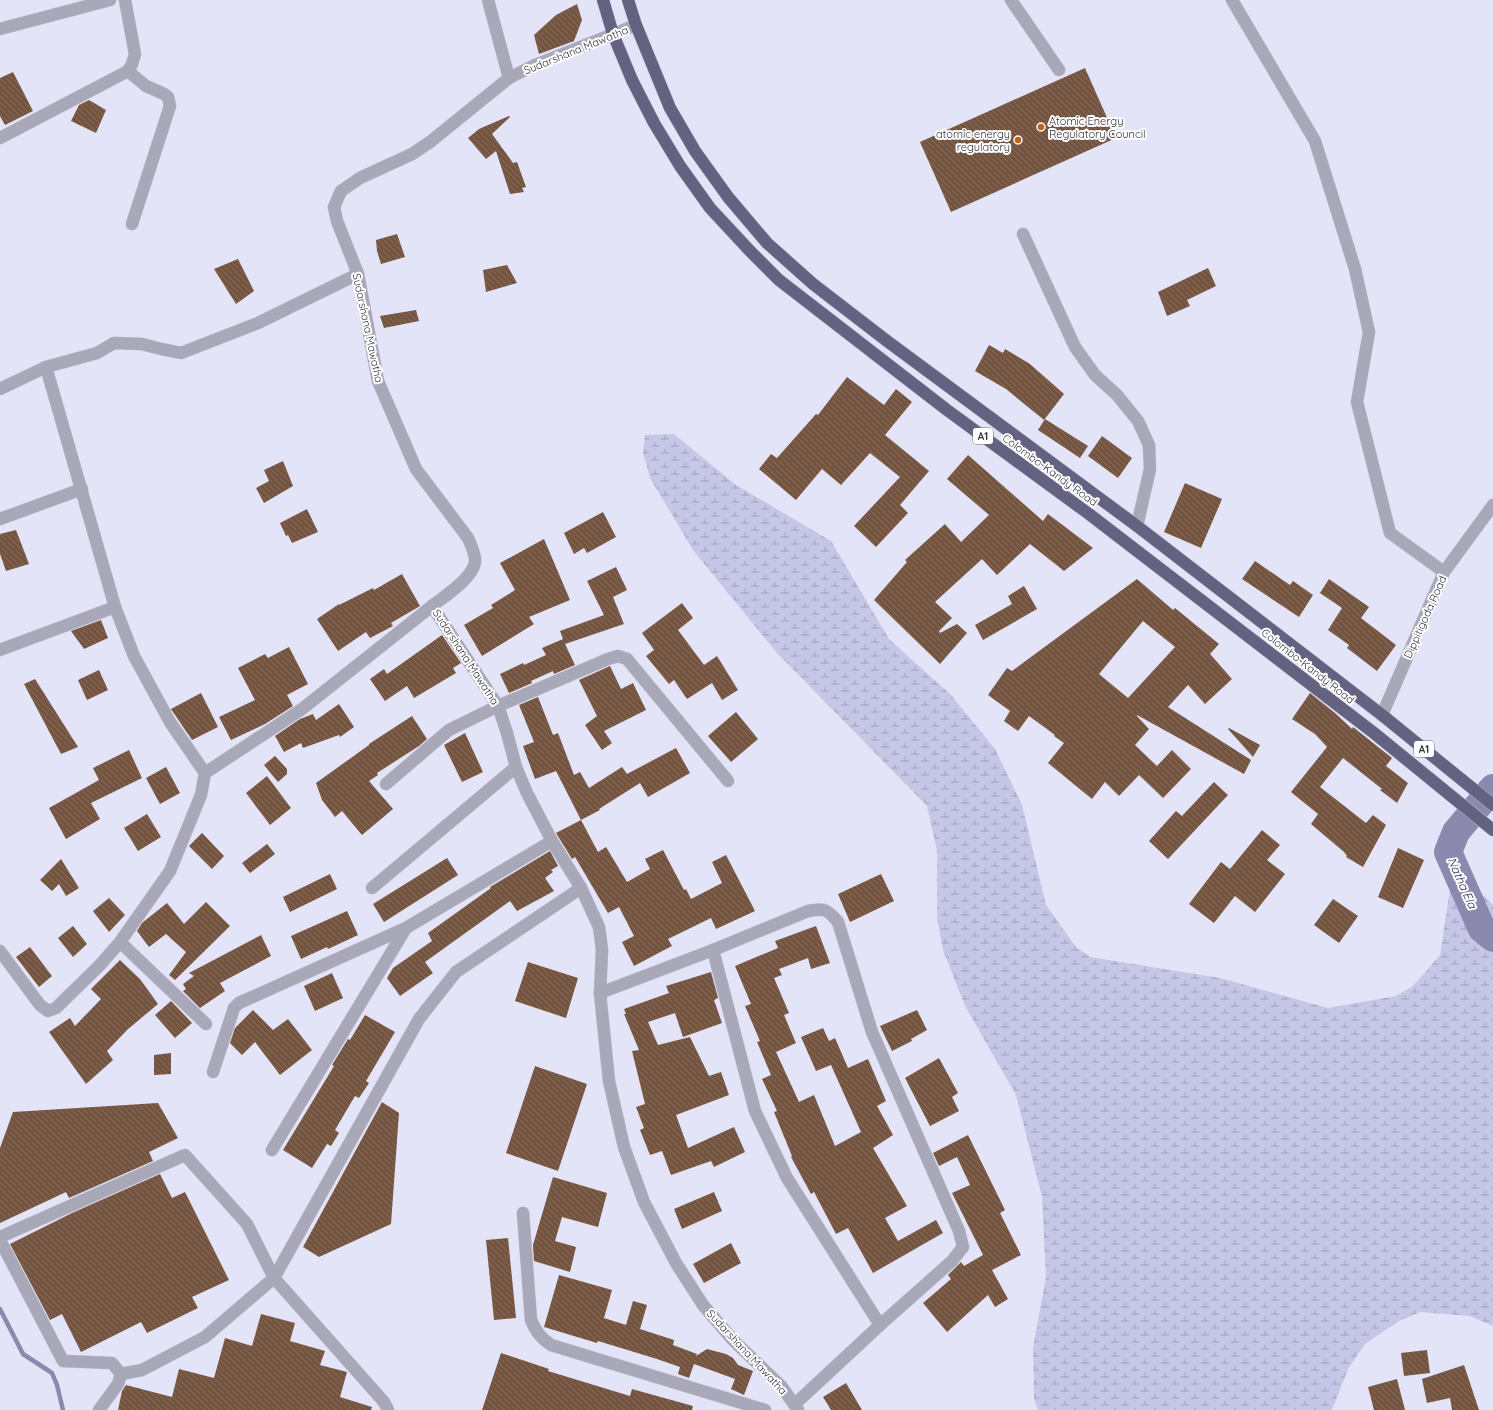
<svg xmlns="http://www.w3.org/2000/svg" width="1493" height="1410" font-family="Quicksand,sans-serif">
	<defs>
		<pattern id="wetland-marsh" width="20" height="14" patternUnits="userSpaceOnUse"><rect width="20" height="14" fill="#c6c6e7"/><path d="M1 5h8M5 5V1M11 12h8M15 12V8" fill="none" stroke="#a1a1bd"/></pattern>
		<pattern id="building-back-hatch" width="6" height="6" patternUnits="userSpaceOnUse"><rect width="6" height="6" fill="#755440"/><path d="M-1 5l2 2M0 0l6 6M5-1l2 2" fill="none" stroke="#846a5b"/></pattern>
	</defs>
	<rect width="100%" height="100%" fill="#e4e4f9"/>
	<path fill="url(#wetland-marsh)" d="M674,434l62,51 95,56 58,98 62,56 44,54 27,56 24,100 30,42 14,10 130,21 108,30 68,-12 17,-10 27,-31 10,-66 19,-4 11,7 13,13v421l-23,-10 -50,-4 -21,9 -34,23 -17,25 -16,41h-294l-4,-11 -1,-51 13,-71 -4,-80 -26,-102 -51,-89 -22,-56 -6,-32v-67l-10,-45 -151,-154 -83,-102 -43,-72 -7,-25 2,-18z"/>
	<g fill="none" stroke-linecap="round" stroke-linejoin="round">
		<path stroke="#8b8aae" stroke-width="4.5" d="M0,1309l23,45 29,19 5,12 6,25"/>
		<path stroke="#8b8aae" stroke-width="28" d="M1493,788l-37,44 -8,20 34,77 11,9"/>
	</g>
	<g fill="url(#building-back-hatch)" fill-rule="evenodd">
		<path d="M577,4l5,16 -8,21 -35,13 -5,-19 22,-20z"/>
		<path d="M1085,68l31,70 -165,74 -31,-70z"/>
		<path d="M13,72l20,39 -28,14 -5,-9v-38z"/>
		<path d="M89,100l17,10 -10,23 -25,-12 8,-16z"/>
		<path d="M509,116l1,1 -18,17 21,29 4,-1 9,25 -4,1 2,4 -14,2 -14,-43 -10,8 -18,-21 11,-9z"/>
		<path d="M397,234l8,23 -24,7 -4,-13 -1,-11z"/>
		<path d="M238,259l16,32 -18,13 -22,-35z"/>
		<path d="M507,265l10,18 -31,9 -3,-22z"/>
		<path d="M1208,268l8,18 -29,14 3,6 -23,10 -9,-24z"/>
		<path d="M416,310l3,11 -35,7 -4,-12z"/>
		<path d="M989,345l14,8 2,-4 25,15 34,30 -20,26 -38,-31 -31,-18z"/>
		<path d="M847,377l37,28 12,-16 16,13 -27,33 44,36 -29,34 8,8 -32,34 -22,-21 46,-49 -30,-24 -29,32 -19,-16 -26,31 -37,-31 12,-15 6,4 39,-44 2,1z"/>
		<path d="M1045,419l43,27 -8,12 -42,-28z"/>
		<path d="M1102,436l30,22 -14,20 -30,-22z"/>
		<path d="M968,455l75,66 5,-7 45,34 -29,23 -34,-27 -33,31 -15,-16 -47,43 17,16 -13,13 1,2 17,-9 10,9 -27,31 -66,-64 33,-38 -2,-2 40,-36 16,18 28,-27 -42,-36z"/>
		<path d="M283,461l10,25 -29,17 -8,-15 13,-7 -5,-11z"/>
		<path d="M1185,483l37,16 -21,49 -37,-16z"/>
		<path d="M307,509l11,23 -26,11 -4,-8 -2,1 -6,-13z"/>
		<path d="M603,512l13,25 -29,16 -3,-5 -10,6 -10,-21z"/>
		<path d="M16,530l13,34 -23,7 -6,-17v-20z"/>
		<path d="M544,539l26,61 -41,17 5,7 -52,32 -18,-31 29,-17 -2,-3 24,-15 -15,-27z"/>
		<path d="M1255,561l35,24 3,-4 20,14 -14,22 -57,-38z"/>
		<path d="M616,567l11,23 -14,7 11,27 -59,20 10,21 -21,9 -1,-3 -22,10 1,2 -23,10 -9,-19 23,-11 1,2 22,-10 -4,-7 21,-9 -3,-8 44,-16 -17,-34z"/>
		<path d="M402,574l18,32 -29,17 2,3 -23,12 -4,-6 -28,19 -21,-32 22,-15v1l34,-17 1,2z"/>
		<path d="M1137,579l36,31 2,-2 44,36 -9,10 22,25 -27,25 -17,-19 -20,22 83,53 -7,14 -107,-59v1l12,13 -14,16 22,21 15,-16 19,19 -28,29 -24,-23 -20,21 -14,-14 -13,17 -44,-36 16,-20 -10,-7 1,-1 -26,-19 -11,15 -14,-10 6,-10 -22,-16 19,-27 5,3zM1143,621l32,26 -47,51 -29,-24z"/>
		<path d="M1329,579l40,28 -8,11 35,27 -19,26 -30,-23 2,-3 -21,-15 14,-22 -22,-15z"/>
		<path d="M1024,586l13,23 -54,31 -8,-15 37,-21 -4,-8z"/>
		<path d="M682,603l11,15 -15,12 26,35 13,-9 21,34 -16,10 -10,-17 -25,16 -13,-19 -5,4 -23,-28 8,-6 -12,-17z"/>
		<path d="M101,620l7,18 -24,11 -13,-18z"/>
		<path d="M442,635l19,28 -8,5 3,5 -42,25 -7,-12 -22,15 -15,-22 14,-10 3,5z"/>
		<path d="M289,647l19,37 -21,11 6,11 -28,18 -34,16 -12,-23 36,-17 -17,-32 27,-14 3,4z"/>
		<path d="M610,666l11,23 12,-6 13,27 -42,21 8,12 -10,7 -17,-25 12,-9 -18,-36z"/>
		<path d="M99,670l9,20 -21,10 -9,-20z"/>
		<path d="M35,679l43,68 -17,7 -37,-70z"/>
		<path d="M201,693l17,34 -26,13 -21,-31z"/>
		<path d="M1310,693l25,20 17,16 1,-2 39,31 -6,8 22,17 -11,20 -17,-13 2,-1 -39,-31 -23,29 46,36 7,-8 13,10 -23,42 -17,-10 1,-1 -3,-4 -33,-28 7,-10 -27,-22 36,-45 -12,-13 -23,-15z"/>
		<path d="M538,697l15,38 5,-2 16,42 6,-3 9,16 33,-21 5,7 49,-26 14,25 -42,24 -8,-14 -41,26 1,1 -19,10 -25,-49 -21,8 -12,-33 11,-4 -15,-37z"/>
		<path d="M339,704l15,23 -14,10 -1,-2 -36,13 -2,-5 -17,9 -9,-16 25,-17 13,-5 3,6z"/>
		<path d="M736,712l22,27 -27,23 -23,-26z"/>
		<path d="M412,716l15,23 -8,7 -42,27 1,2 -9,6 24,28 -31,26 -20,-24 -7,6 -13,-17 -6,-17 53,-38v-1z"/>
		<path d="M1229,728l31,17 -7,12 -25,-28z"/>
		<path d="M465,733l18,39 -21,10 -18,-37z"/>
		<path d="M129,750l13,28 -51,25 9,16 -34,20 -17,-31 50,-28 -6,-12z"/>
		<path d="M275,756l12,13v5l-9,8 -14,-17z"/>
		<path d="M166,767l14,26 -20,11 -14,-26z"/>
		<path d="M267,776l24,32 -21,17 -24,-32z"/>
		<path d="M1214,782l14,13 -60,64 -19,-18 27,-30 6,5z"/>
		<path d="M147,814l14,23 -23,14 -14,-23z"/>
		<path d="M581,820l17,32 8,-5 21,35 23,-13 -5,-10 18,-9 21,40 2,-1 5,10 31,-16 -10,-21 14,-7 29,56 -39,18 -5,-11 -43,21 4,7 -2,1 -36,19 -12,-24 12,-6 -15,-29 -11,6 -33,-56 -3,2 -16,-26z"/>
		<path d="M1262,830l18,15 -13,15 18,14 -30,38 -20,-16 -21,27 -25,-19 32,-42 9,7z"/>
		<path d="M202,833l22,23 -12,13 -23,-23z"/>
		<path d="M267,844l8,10 -25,19 -8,-10z"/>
		<path d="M1398,848l26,12 -21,48 -25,-11z"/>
		<path d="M550,851l8,15 -7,4 2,2 -8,6 9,13 -37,20 -7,-10 -85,61 8,11 -33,23 -13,-18 6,-10 39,-27 -4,-8 63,-45 -1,-1z"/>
		<path d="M447,858l11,17 -74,47 -11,-18z"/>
		<path d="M61,859l18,29 -13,8 -7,-12 -7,7 -12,-11z"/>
		<path d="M330,874l7,15 -47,23 -7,-15z"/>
		<path d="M881,874l13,27 -44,21 -12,-28z"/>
		<path d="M109,898l16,17 -16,17 -16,-21z"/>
		<path d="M1333,899l25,17 -19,27 -25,-18z"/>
		<path d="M206,902l24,24 -55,54 -6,-5 17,-23 -20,-18 -17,13 -12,-16 5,-8 25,-20 17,21z"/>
		<path d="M347,911l11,24 -30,14 -1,-2 -26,12 -10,-23z"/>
		<path d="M73,926l14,18 -14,13 -15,-19z"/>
		<path d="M816,926l14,37 -19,6 -3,-11 -29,11 3,6 -8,3 15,35 -5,2 12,28 -20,9 23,50 15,-7 21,51 26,-14 -30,-67 -15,6 -15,-34 22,-9 6,13 6,-3 13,30 20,-9 18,42 -9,5 16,29 -20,13 34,58 -22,12 13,23 38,-21 7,13 -70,40 -25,-45 -12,6 -22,-42 -3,2 -20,-37 1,-1 -18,-44 3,-1 -15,-32 9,-4 -14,-33 3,-1 -15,-35 6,-2 -16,-38 43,-18 -3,-7z"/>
		<path d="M261,935l10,21 -51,27 5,8 -25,17 -17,-17 3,-2 -3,-5 11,-8 -5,-3z"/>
		<path d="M30,947l22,29 -13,11 -23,-30z"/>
		<path d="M120,960l20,19 18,25 -31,26 -20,21 6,9 -27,24 -37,-52 21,-14 5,8 26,-27 -10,-10z"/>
		<path d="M528,962l50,16 -12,40 -51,-17z"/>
		<path d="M711,972l7,26 -4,2 8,23 -39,14 -8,-24 -27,9 10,23 32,-8 19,39 12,-4 8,23 -53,20 12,33 46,-21 11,25 -31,15 -3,-6 -40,14 -9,-24 -12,4 -10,-25 4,-2 -8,-21 9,-3 -13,-53 7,-1 -15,-36h2l-2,-5 45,-16 -3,-7z"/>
		<path d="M332,973l11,25 -28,13 -11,-25z"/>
		<path d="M171,1001l21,22 -17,15 -20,-23z"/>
		<path d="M253,1010l20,20 15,-11 24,31 -32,25 -25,-33 -13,13 -12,-12 5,-15z"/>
		<path d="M917,1010l10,20 -16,9 1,2 -20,10 -12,-25z"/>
		<path d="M365,1015l30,17 -29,49 3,2 -10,15 -4,-2 -20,34 4,3 -8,13 -4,-2 -15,24 -29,-18 51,-84 -2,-1 16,-26 2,1z"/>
		<path d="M171,1053v21l-17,1v-20z"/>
		<path d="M939,1058l19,35 -6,4 7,14 -29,15 -25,-48z"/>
		<path d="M535,1066l52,18 -29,87 -52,-18z"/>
		<path d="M382,1102l17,11 -8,111 -72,33 -16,-10z"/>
		<path d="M158,1103l20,35 -29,14 4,9 -84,37 -3,-6 -66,31v-75l13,-36z"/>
		<path d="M968,1135l37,75 -5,3 21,42 -29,15 16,29 -13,8 -7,-12 -41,37 -24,-29 28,-24 -3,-4 13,-13 3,4 19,-11 -31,-62 18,-8 -13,-28 -18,9 -6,-13z"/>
		<path d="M160,1174l12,24 13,-6 44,88 -37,17 6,11 -51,25 -6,-11 -60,30 -19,-38 -12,6 -40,-76 62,-31z"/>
		<path d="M553,1177l54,16 -9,34 -36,-10 -7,24 21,6 -6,25 -36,-11 -1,-16z"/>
		<path d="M714,1192l8,19 -40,18 -8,-20z"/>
		<path d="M508,1238l8,80 -22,2 -8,-80z"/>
		<path d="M731,1243l10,20 -37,20 -11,-19z"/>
		<path d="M559,1275l53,15 -8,28 22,7 7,-24 14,4 -7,24 34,11 -1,5 24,9 -1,2 11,-7 19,5 7,4 5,7 15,6 -9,24 -13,-6 4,-10 -41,-15 -5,14 -11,-4 2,-7 -23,-8 -59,-18 -1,2 -53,-16z"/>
		<path d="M261,1314l34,9 -5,18 35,10 -5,14 27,7 -7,25 32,10 -1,3h-253l4,-19 4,-6 46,12 7,-28 35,9 11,-40 27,8z"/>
		<path d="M1427,1350l3,23 -26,3 -3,-23z"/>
		<path d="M501,1353l48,16 -1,2 82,25 2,-7 61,17 -1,4h-210z"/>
		<path d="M1464,1365l15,45h-27l-2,-12 -23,5 -5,-24z"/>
		<path d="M1397,1379l8,31h-31l-6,-23z"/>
		<path d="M846,1383l16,27h-31l-8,-13z"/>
	</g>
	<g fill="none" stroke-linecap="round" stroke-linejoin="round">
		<defs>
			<g id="minor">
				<path d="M488,0l21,78"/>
				<path d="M1011,0l48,70"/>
				<path d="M1232,0l83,141 40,128 14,63 -12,70 33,131 54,39"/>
				<path d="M636,25l-101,40 -26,13 -79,64 -18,12 -52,24 -19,13 -7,16 3,14 21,53 20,107 38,88 52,69c3,7 8,17 7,24 -2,16 -31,35 -43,44l66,100 9,27 9,34 11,26 25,48 29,47 18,39 3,23 -2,43 9,88 15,66 20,55 32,61 27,42 29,34 50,48 16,23"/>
				<path d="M0,29l110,-29"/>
				<path d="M128,71l18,15 18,8 4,3 2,9 -38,118"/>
				<path d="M0,138l128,-67 4,-7 3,-10 -10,-54"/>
				<path d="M1023,234l52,113 20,28 22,20 21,26 11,24 1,24 -13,57"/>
				<path d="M0,389l46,-22 51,-14 17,-10 28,1 19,5 20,4 77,-30 100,-49"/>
				<path d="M0,519l82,-30"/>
				<path d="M0,650l115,-43"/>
				<path d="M1382,715l62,-143 49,-67"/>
				<path d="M205,773l97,-64 130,-103"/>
				<path d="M386,784l63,-54 49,-24 110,-47 10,-3 9,3 101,122"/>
				<path d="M372,888l144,-121"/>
				<path d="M120,942l86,82"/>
				<path d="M713,950l42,161 32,67 93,147"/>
				<path d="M0,951l40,54 8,6 8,-3 44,-43 20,-23 50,-71 31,-76 4,-22 -35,-51 -36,-66 -19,-49 -69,-240"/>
				<path d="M600,993l113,-43 95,-39c17,-3 19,-2 30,11l34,110 87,199 4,16 -11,14 -72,64 -85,79"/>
				<path d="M213,1072l21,-64 5,-5 167,-75"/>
				<path d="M272,1150l134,-222 146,-87"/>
				<path d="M523,1213l8,107c5,12 10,18 20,25l214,65"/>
				<path d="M0,1237l185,-82 62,69 27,54 110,124 4,8"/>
				<path d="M0,1240l63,121 49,2 9,11"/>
				<path d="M121,1374l21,-4 63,-33 69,-59 145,-259 37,-47 125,-84"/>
				<path d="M99,1410l19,-26 3,-10"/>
			</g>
			<g id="highway">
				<path d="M603,0l10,34 19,46 22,43 26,43 30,42 40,43 29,29 168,130 142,104 285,219 119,97"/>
				<path d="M628,0l8,25 34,83 25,43 33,46 39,46 46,41 74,57 250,185 245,189 111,90"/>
			</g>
		</defs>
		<use href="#minor" stroke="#c0c0d4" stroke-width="13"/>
		<use href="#highway" stroke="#c0c0d4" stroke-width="13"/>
		<use href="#minor" stroke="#a8a8b8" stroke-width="12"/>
		<use href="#highway" stroke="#636281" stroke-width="12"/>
	</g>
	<g fill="#c06119" stroke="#fff" stroke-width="1.5">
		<circle cx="1041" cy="127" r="4"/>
		<circle cx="1018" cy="140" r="4"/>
	</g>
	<g text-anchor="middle" stroke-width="4" stroke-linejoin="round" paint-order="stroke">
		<g fill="#fff" stroke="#707079" stroke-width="1">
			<rect x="973" y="428" width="20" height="16" rx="3"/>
			<rect x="1414" y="741" width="20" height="16" rx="3"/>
		</g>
		<g font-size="10" font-weight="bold" fill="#32323f">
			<text x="983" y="440">A1</text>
			<text x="1424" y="753">A1</text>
		</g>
		<g font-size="11" fill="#32323f" stroke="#fff">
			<text transform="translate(576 50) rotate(-22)" y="4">Sudarshana Mawatha</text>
			<text transform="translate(368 328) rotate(78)" y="4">Sudarshana Mawatha</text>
			<text transform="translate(1050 470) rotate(36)" y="4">Colombo-Kandy Road</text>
			<text transform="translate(1425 617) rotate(-66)" y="4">Dippitigoda Road</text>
			<text transform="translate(466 657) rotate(57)" y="4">Sudarshana Mawatha</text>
			<text transform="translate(1308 666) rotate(38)" y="4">Colombo-Kandy Road</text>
			<text transform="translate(747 1352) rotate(47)" y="4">Sudarshana Mawatha</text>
		</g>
		<g font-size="11" fill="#32323f" stroke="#fff" text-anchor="start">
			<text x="1049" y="125">Atomic Energy<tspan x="1049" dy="13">Regulatory Council</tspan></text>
			<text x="1010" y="138" text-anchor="end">atomic energy<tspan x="1010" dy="13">regulatory</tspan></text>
		</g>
		<g font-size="12" font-style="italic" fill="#302b5b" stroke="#fff">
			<text transform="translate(1462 883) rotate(66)" y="4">Natha Ela</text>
		</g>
	</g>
</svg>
